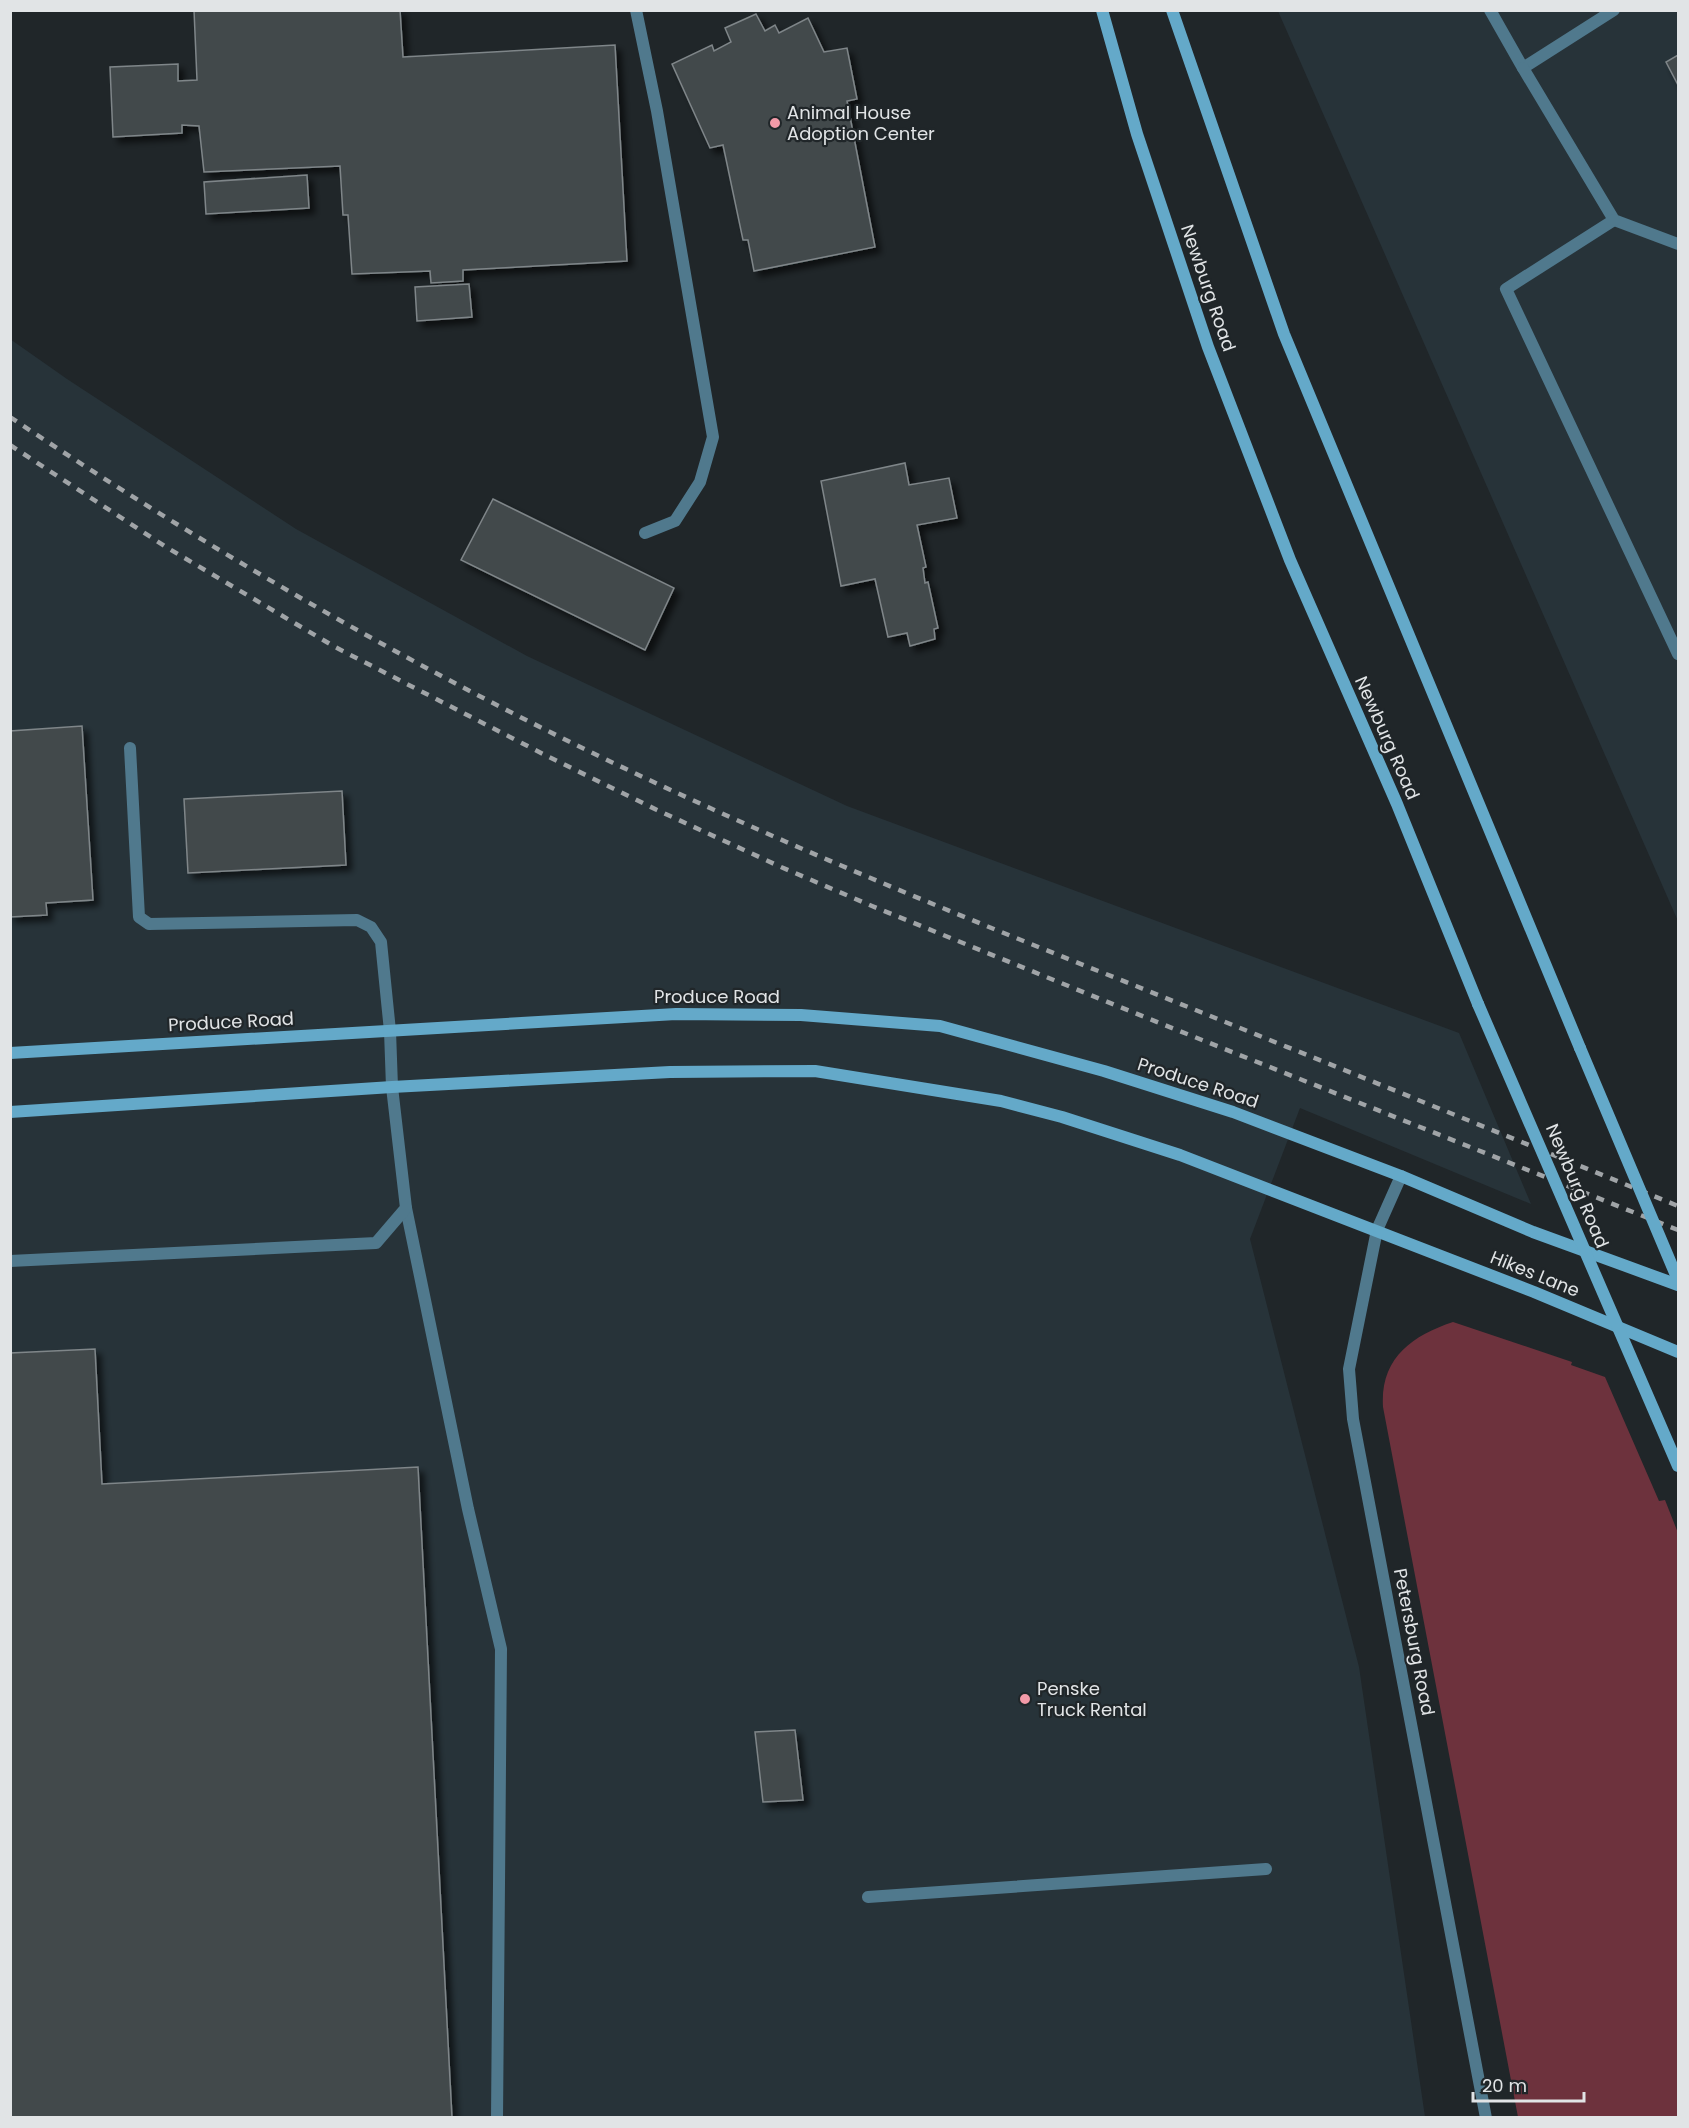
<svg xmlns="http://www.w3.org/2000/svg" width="1689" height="2128" font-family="Poppins,sans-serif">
	<defs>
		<filter id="shadow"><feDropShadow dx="5.5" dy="5.5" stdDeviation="3" flood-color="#0009"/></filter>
	</defs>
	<rect width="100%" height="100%" fill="#202629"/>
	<g fill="#273339">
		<path d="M1278,11h400v910z"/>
		<path d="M10,339l57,40 229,150 231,127 320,150 612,227 72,171 -231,-96 -50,131 109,428 66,450h-1414z"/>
	</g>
	<path fill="#6d323d" d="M1453,1322l119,40 -1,3 34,12 54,124 6,-1 13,33v584h-160l-135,-710c-3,-48 28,-71 70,-85z"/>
	<g fill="#43494c" stroke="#7f8689" stroke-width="1.5" filter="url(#shadow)">
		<path d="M194,10h206l3,47 212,-12 12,216 -164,9v11l-32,2 -1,-12 -78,3 -4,-59h-5l-3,-49 -136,6 -5,-46 -17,-1v8l-69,4 -3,-70 68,-3v17l19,-1z"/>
		<path d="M756,14l9,17 10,-6 4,8 29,-15 16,34 23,-4 10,51 -10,2 28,146 -121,24 -6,-31h-5l-20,-95 -13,3 -38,-84 40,-19 2,6 17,-9 -6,-14z"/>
		<path d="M1678,55v30l-12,-23z"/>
		<path d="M307,175l2,33 -103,6 -2,-32z"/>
		<path d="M469,284l3,33 -55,4 -2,-34z"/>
		<path d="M905,463l4,22 40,-7 8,40 -40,7 9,42 -3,1 2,15 3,-1 10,46 -4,1 1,10 -25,7 -3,-13 -19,4 -13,-58 -34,7 -20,-105z"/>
		<path d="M493,499l181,89 -29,62 -184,-90z"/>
		<path d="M82,726l11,174 -47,3 1,12 -37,2v-186z"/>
		<path d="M342,791l4,74 -158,8 -4,-74z"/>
		<path d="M95,1349l7,135 316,-17 34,651h-442v-765z"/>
		<path d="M795,1730l8,70 -40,2 -8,-70z"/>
	</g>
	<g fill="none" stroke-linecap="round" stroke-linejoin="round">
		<g stroke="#50798d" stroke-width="12">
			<path d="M636,10l21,101 56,326 -13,45 -25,39 -30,12"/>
			<path d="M1490,10l33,58 91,-58"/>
			<path d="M1523,68l91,152 64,24"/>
			<path d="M1614,220l-108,69 172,365"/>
			<path d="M406,1208l62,301 33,140 -4,469"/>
			<path d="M10,1261l366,-18 30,-35 -14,-121 -2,-56 -9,-89 -10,-15 -14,-7 -208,4 -10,-7 -9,-169"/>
			<path d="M868,1897l398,-28"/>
		</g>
		<path stroke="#50798d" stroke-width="12" d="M1401,1176l-24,54 -28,139 4,50 133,699"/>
		<g stroke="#64a9c9" stroke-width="12">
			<path d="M1102,10l35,124 71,213 82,213 107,244 81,200"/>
			<path d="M1172,10l112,324 296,714"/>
			<path d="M10,1053l666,-39 125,1 139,11 164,45 129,41 168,64 132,56 145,53"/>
			<path d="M10,1112l382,-25 278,-15 145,-1 186,30 61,16 118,38 354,137 144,60"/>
		</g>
		<g stroke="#a0a4a7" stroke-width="4.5" stroke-dasharray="8 8" stroke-linecap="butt">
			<path d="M10,417c175,117 357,224 546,318 189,94 384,173 580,251 181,73 362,146 542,220"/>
			<path d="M10,445l156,102 169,100 212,109 110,54 124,57 91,39 275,112 531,212"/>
		</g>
		<g stroke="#64a9c9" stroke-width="12">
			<path d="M1478,1004l200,462"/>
			<path d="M1580,1048l98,232"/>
		</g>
	</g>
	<g fill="#f39aa8" stroke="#202629" stroke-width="2">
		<circle cx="775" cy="123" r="6"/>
		<circle cx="1025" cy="1699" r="6"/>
	</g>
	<g text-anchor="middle" stroke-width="4.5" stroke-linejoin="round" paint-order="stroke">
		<g font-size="18" fill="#e1e4e6" stroke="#202629" text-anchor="start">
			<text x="787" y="119">Animal House<tspan x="787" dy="21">Adoption Center</tspan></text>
			<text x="1037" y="1695">Penske<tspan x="1037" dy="21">Truck Rental</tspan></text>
		</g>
		<g font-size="18" fill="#e1e4e6" stroke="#202629">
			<text transform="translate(1208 288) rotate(71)" y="6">Newburg Road</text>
			<text transform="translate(1387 738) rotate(66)" y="6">Newburg Road</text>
			<text x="717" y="1003">Produce Road</text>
			<text transform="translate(231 1022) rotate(-3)" y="6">Produce Road</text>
			<text transform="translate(1198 1083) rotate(18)" y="6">Produce Road</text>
			<text transform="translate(1577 1186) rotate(67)" y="6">Newburg Road</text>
			<text transform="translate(1535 1274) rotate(22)" y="6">Hikes Lane</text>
			<text transform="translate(1414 1642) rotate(79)" y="6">Petersburg Road</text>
		</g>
	</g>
	<rect width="1689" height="2128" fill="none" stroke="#e1e4e6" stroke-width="24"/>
	<path d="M1473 2092v9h111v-9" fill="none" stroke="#e1e4e6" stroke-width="3"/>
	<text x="1482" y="2092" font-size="18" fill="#e1e4e6" stroke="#202629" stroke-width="4.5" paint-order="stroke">20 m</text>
</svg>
